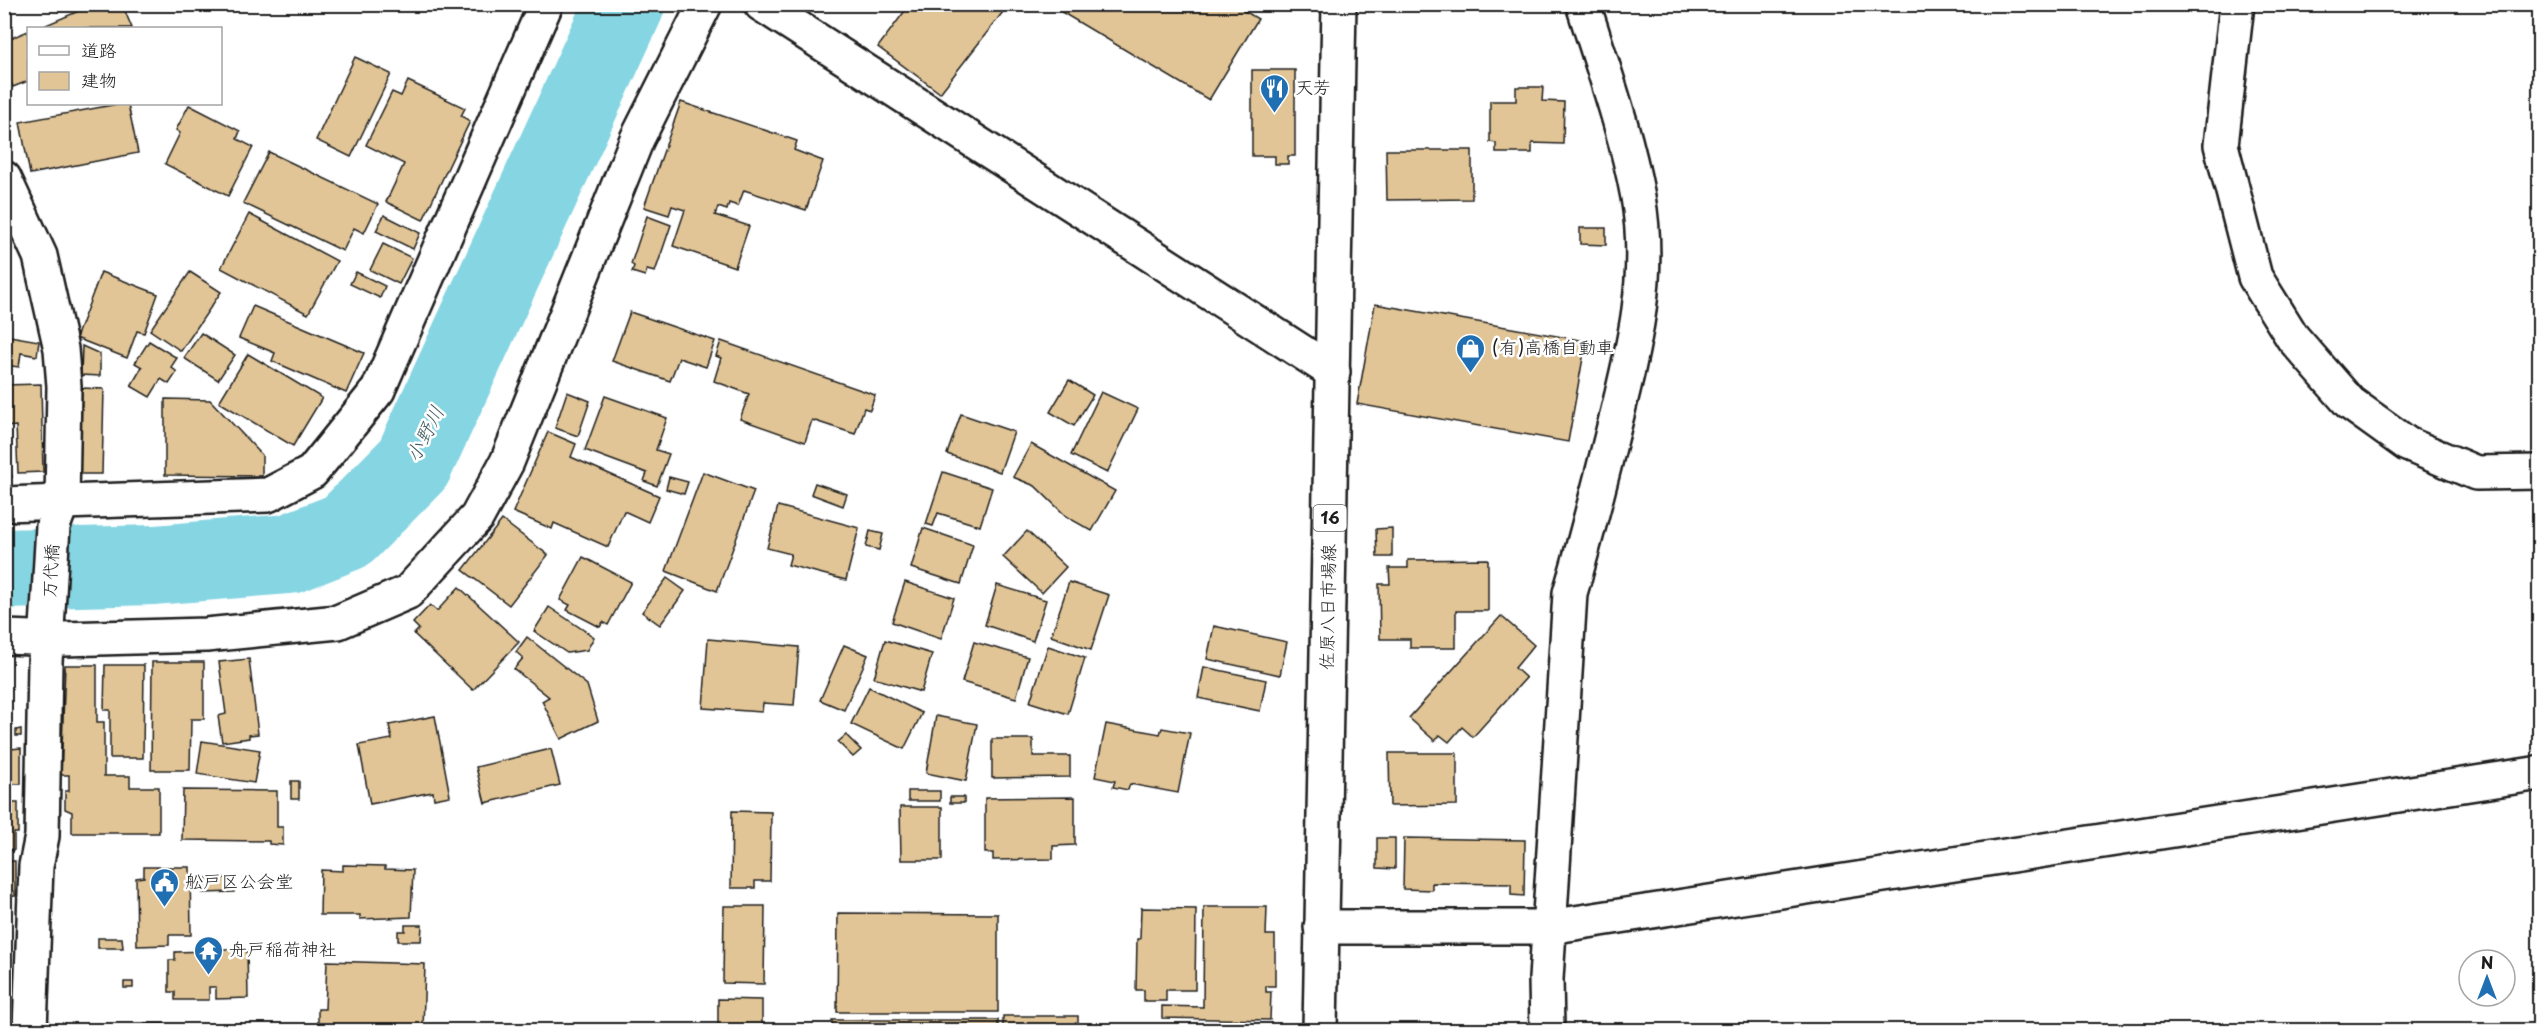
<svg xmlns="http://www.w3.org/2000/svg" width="2544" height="1035" font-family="'Playpen Sans','Klee One',sans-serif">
	<rect width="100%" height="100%" fill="#fff"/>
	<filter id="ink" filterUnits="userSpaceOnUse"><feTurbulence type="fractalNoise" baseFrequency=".0167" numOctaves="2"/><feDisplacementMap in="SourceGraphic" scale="12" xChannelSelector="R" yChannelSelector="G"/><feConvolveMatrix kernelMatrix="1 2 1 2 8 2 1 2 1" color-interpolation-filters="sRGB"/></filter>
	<g filter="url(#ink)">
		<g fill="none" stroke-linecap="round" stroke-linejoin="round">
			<path stroke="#86d5e2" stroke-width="80" d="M4,569l150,-4 135,-11 58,-23 66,-67 212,-460"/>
		</g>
		<g fill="#e1c596" stroke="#1c1c1c" stroke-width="1.5">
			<path d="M95,4h27l10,24h-84l-2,-3z"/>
			<path d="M910,4h92l4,4 -66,85 -62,-46z"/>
			<path d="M1048,4h185l25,15 -49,81z"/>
			<path d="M28,31v50l-15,6 -9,-21v-25z"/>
			<path d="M355,57l36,17 -40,83 -35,-17z"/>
			<path d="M1252,70h43v86h-7v8h-13v-8h-23z"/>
			<path d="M408,81l57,27 -4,8 9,5 -47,99 -37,-18 18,-38 -38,-19 26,-53 9,4z"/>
			<path d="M1516,87h27l-1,14 22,1 -1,42 -31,-1v10h-36v-10l-6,-1v-41h26z"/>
			<path d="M681,102l116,39 -3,9 29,11 -17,49 -62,-20 -6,16 -9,-3 -2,7 -9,-3 -3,8 34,11 -14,41 -62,-21 12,-36 -13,-4 -3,9 -25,-8z"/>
			<path d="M118,104h10l10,49 -108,21 -10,-52z"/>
			<path d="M189,105l51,26 -3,8 16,8 -25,49 -63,-32 15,-31 -4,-3z"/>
			<path d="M1386,150h86v49l-85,1z"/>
			<path d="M269,152l109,52 -14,29 -10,-5 -11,23 -100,-48z"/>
			<path d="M249,214l88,47 -29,53 -87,-46z"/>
			<path d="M384,215l36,18 -7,16 -37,-18z"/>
			<path d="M647,216l24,9 -16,47 -8,-2 -2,6 -13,-4 2,-6 -3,-2z"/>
			<path d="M1580,228h26v17l-26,-1z"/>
			<path d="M383,244l29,14 -13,26 -29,-14z"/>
			<path d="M101,272l57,22 -14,39 -7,-2 -10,27 -51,-20z"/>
			<path d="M190,272l31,20 -40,59 -31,-21z"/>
			<path d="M356,272l29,14 -5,12 -30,-14z"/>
			<path d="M1375,304l211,37 -18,101 -211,-38z"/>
			<path d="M253,306l111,47 -18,40 -74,-32 3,-8 -36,-15z"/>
			<path d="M630,312l85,29 -9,26 -27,-9 -9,23 -58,-20z"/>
			<path d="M201,333l34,22 -17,25 -34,-22z"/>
			<path d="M4,335l35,6 -2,15 -16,-3 -2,14 -15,-2z"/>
			<path d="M149,341l28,17 -6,9 6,5 -8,12 -8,-5 -11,18 -19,-11 11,-19 -7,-4z"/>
			<path d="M721,341l154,54 -5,15 -6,-2 -9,26 -43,-14 -7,22 -65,-23 9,-25 -35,-13 7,-23 -5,-2z"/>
			<path d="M82,346l18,8v22l-19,-1z"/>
			<path d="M248,354l74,44 -29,48 -74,-44z"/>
			<path d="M1069,380l24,15 -19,31 -24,-14z"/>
			<path d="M41,384l2,88 -25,1 -2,-47 -12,1v-42z"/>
			<path d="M82,388l22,1 -2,85h-22z"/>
			<path d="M567,392l23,9 -12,35 -23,-8z"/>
			<path d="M1101,392l37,17 -31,64 -36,-18z"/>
			<path d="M605,396l62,22 -11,32 13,4 -12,32 -13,-5 3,-8 -62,-23z"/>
			<path d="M165,399l45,1 52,55v21l-97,-1z"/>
			<path d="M961,414l53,18 -14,40 -53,-18z"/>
			<path d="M548,432l28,12 -5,13 88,39 -11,26 -24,-11 -16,36 -54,-24 -2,6 -39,-17z"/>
			<path d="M1031,444l84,47 -23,40 -25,-14 -32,-31 -22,-9z"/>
			<path d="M4,447l8,30 -8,2z"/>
			<path d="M703,472l51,19 -37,100 -51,-20z"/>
			<path d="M943,472l49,16 -12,38 -42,-13 -5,13 -7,-2z"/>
			<path d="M669,477l19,5 -4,12 -18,-5z"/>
			<path d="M815,483l32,11 -4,12 -32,-12z"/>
			<path d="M778,506l81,22 -13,52 -58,-15 3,-11 -24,-6z"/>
			<path d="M502,520l46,35 -39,50 -46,-35z"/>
			<path d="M923,528l50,17 -12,39 -50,-16z"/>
			<path d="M1392,528v29h-15l-1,-28z"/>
			<path d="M870,531l13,3 -4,16 -13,-3z"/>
			<path d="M1027,531l39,36 -24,26 -39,-36z"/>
			<path d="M583,557l48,25 -23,43 -5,-3 -3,5 -33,-17 3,-5 -10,-5z"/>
			<path d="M1488,559v52h-32v37h-46v-9h-30l-1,-55h11l-1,-16h19v-8z"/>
			<path d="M667,578l18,13 -25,34 -18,-13z"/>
			<path d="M905,582l49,16 -13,41 -49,-17z"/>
			<path d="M1069,582l40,13 -18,55 -40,-14z"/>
			<path d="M997,585l49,15 -13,41 -48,-16z"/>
			<path d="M459,587l60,55 -46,48 -59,-56 5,-5 -6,-6 17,-18 7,6z"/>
			<path d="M549,607l45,30 -7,13 -20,3 -33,-22z"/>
			<path d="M1501,616l33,29 -19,23 11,10 -53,59 -11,-10 -13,15 -9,-7 -5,6 -26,-23z"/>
			<path d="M1214,626l73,16 -7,33 -73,-16z"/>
			<path d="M527,637l60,48 11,36 -37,18 -19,-38 7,-4 -35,-28 9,-11 -7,-6z"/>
			<path d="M708,639l91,8 -5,58 -31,-2 -1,9 -59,-4z"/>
			<path d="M885,640l47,14 -11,38 -47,-14z"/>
			<path d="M974,642l54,15 -12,41 -54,-16z"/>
			<path d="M844,645l24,10 -24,55 -24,-10z"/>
			<path d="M1048,646l37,12 -17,56 -38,-12z"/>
			<path d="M249,659l9,75 -9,1v3l-27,4 -4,-26 8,-2 -7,-52z"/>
			<path d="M152,662h52v57h-13l-1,51h-39z"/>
			<path d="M65,665h32v57h7v54h26v11h29v46h-87v-21l-7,-3v-18h4v-16h-8z"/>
			<path d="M105,665h39l-1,93h-33v-48h-6z"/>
			<path d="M1204,667l62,13 -6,31 -62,-13z"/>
			<path d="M4,682h2l1,61h-3z"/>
			<path d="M869,687l53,26 -18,36 -53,-25z"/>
			<path d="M435,716l15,80 -16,3 -1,-7 -63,12 -11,-59 33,-6 -3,-14z"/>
			<path d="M936,716l41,8 -11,57 -40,-8z"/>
			<path d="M1106,724l54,10 2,-6 28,5 -12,60 -48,-9 -2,6 -15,-3 2,-6 -20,-4z"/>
			<path d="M21,729v7h-5v-6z"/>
			<path d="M846,735l15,15 -8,7 -15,-15z"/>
			<path d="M992,739h41v17h37v21l-78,1z"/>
			<path d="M202,741l58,9 -6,33 -57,-9z"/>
			<path d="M21,748v36h-11v-35z"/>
			<path d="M551,749l9,36 -75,18 -9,-36z"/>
			<path d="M1389,753h68v52l-67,1z"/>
			<rect x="291" y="781" width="8" height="18"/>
			<path d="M4,784h3v19h11v30h-4v17l-10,-1z"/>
			<path d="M183,790l94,1v36h6v18l-14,-1v-3l-87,-1z"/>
			<rect x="908" y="791" width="32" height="10"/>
			<rect x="950" y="797" width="14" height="6"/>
			<path d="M1075,797v48l-22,1v13l-60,1v-7h-8v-55z"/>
			<path d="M900,807h42v53h-41z"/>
			<path d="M732,811l39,1 -1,69h-15v7h-24z"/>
			<path d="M1377,838h18v31l-18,-1z"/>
			<path d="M1404,838l121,2 -1,56 -13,-1v-11l-79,-1v7l-29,-1z"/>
			<path d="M4,861h11v35l-9,1 -2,34z"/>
			<path d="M343,865l42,1v3l28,1 -2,47 -51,2v-4h-40l1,-45 22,1z"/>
			<path d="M144,867h46l1,68h-22v10l-32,1 -1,-68 8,-1z"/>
			<path d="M203,878h31v14l-31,1z"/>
			<path d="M724,906h41l-1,78 -41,-1z"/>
			<path d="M1204,907h63l-1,28h9v51h-9v6h5l-1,28 -108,-2v-12l41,1z"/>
			<path d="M1141,908l55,1 -1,81h-29v11h-22v-11h-8l1,-51h3z"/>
			<path d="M838,913l160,1v98h-161z"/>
			<path d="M405,925h17l-1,16h-23v-10h7z"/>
			<path d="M98,938h24l1,10h-25z"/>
			<path d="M215,949h32l1,49 -32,1v-12h-7v13h-34v-8h-6v-32h6v-8l34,-1v13h6z"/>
			<path d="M327,961l98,3 -2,66h-105v-21h7z"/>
			<rect x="4" y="971" width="5" height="50"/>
			<rect x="124" y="982" width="9" height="6"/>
			<path d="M718,999l44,1v30h-44z"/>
			<rect x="1003" y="1016" width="75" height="14"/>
			<rect x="832" y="1020" width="166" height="10"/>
			<rect x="144" y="1024" width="21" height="6"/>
		</g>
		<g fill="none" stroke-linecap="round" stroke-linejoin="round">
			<defs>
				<g id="minor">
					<path d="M761,4l572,368"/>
					<path d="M2237,4l-16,141 34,132 38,61 57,65 57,41 69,29 64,-1"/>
					<path d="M4,178l36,78 21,93 3,37 -2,116 -9,24 -8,136 -3,174 -6,30 -6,164"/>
					<path d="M4,504l264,-9 44,-23 66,-82 168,-386"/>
					<path d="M4,637l59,2 143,-4 132,-13 70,-30 69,-75 30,-55 130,-323 68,-135"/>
					<path d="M1321,927h228l991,-154"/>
					<path d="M1547,1030l-1,-51 24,-386c15,-51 28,-102 41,-154 20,-81 42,-158 27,-242 -12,-65 -35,-129 -55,-193"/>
				</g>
				<path id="major" d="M1320,1030l19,-1026"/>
			</defs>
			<use href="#minor" stroke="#1c1c1c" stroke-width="38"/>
			<use href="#major" stroke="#1c1c1c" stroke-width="38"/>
			<use href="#minor" stroke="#fff" stroke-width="33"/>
			<use href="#major" stroke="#fff" stroke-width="33"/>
		</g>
	</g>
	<defs>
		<symbol id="restaurant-pin" viewBox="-11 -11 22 30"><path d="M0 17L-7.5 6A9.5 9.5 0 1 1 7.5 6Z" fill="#1f6fb2" stroke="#fff"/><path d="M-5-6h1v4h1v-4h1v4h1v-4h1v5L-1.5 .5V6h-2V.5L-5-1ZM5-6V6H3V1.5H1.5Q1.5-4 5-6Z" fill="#fff"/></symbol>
		<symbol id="shop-pin" viewBox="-11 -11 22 30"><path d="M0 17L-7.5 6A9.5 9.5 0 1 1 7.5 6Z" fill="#1f6fb2" stroke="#fff"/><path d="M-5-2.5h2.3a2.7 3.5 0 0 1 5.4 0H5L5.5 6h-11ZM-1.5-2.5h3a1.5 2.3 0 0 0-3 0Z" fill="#fff"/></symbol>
		<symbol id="civic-pin" viewBox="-11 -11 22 30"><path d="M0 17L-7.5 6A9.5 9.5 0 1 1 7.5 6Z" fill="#1f6fb2" stroke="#fff"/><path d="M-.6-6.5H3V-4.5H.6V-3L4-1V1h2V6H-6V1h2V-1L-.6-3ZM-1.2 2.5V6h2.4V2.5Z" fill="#fff"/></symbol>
		<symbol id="temple-pin" viewBox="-11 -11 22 30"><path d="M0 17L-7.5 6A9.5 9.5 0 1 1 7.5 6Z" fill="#1f6fb2" stroke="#fff"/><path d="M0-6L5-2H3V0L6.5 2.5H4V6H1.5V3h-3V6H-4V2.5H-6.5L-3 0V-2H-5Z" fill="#fff"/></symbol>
	</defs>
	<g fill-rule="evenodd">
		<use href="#restaurant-pin" x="1258" y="72" width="33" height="45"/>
		<use href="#shop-pin" x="1454" y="332" width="33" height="45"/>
		<use href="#civic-pin" x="148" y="866" width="33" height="45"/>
		<use href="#temple-pin" x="192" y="934" width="33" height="45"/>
	</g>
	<g text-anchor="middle" stroke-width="5" stroke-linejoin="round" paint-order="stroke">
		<rect fill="#fff" stroke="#606060" stroke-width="1.5" x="1313.5" y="505" width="33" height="26" rx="4.5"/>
		<g font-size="16" font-weight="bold" fill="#1c1c1c">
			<text x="1330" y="524">16</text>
		</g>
		<g font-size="18" fill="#1c1c1c" stroke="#fff" text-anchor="start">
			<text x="1295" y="94">天芳</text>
			<text x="1492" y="354">(有)高橋自動車</text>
			<text x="185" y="888">舩戸区公会堂</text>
			<text x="229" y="956">舟戸稲荷神社</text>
		</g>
		<g font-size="18" fill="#1c1c1c" stroke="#fff">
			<text transform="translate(51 571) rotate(-87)" y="6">万代橋</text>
			<text transform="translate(1328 607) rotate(-89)" y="6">佐原八日市場線</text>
		</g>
		<g font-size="20" font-style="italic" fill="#415d61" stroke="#fff">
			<text transform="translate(425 434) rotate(-63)" y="7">小野川</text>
		</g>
	</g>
	<rect width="2544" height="1035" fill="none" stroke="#fff" stroke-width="24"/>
	<rect x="12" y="12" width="2520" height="1011" fill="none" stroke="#1c1c1c" stroke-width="2" filter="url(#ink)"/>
	<rect x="27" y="27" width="195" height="78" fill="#ffffff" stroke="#a4a4a4" stroke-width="1.5"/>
	<rect x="39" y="46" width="30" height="9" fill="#ffffff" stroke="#a4a4a4" stroke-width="1.5"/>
	<text x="81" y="57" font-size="18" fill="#1c1c1c">道路</text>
	<rect x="39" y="72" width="30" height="18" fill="#e1c596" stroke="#a4a4a4" stroke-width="1.5"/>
	<text x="81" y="87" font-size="18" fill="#1c1c1c">建物</text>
	<g transform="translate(2487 978)"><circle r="28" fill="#ffffff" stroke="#a4a4a4" stroke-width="1.5"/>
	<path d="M0-4.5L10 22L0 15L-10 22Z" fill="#1f6fb2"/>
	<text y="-9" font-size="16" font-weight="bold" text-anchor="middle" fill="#1c1c1c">N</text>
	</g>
</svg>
